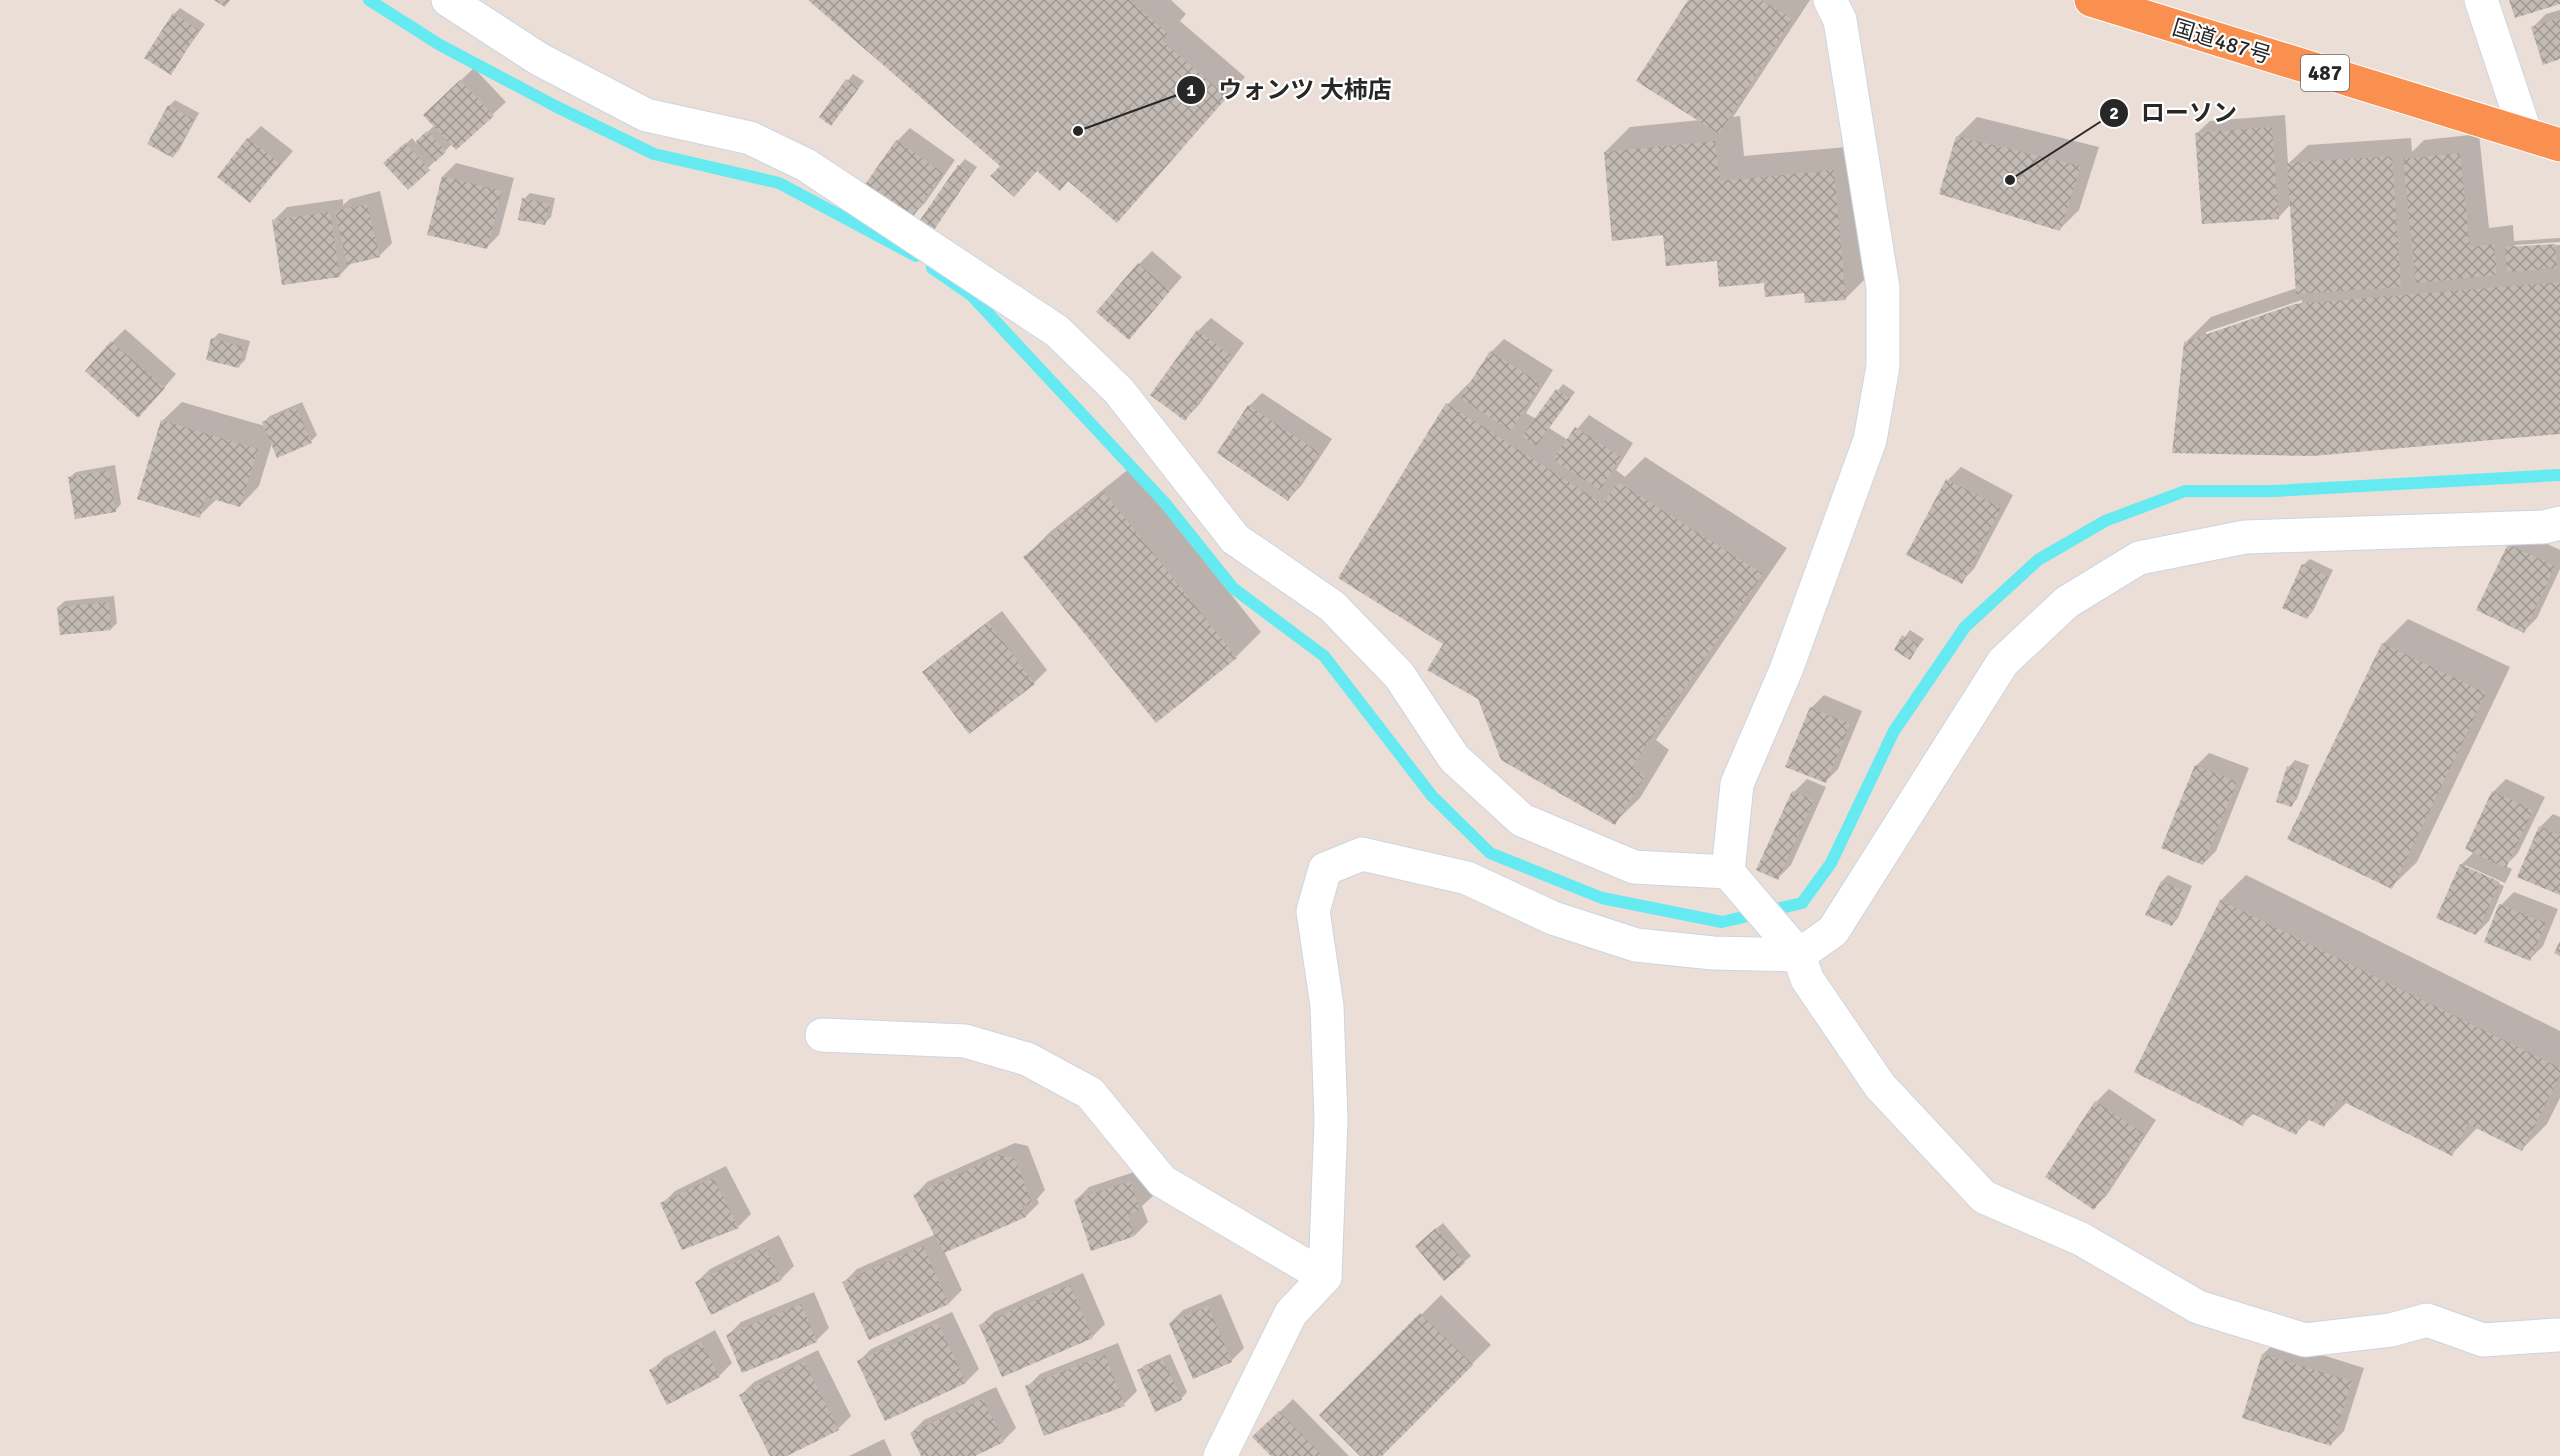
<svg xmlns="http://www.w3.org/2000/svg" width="2560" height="1456" font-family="Signika,'Noto Sans JP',sans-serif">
	<defs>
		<pattern id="building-cross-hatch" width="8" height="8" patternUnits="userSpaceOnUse" patternTransform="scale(1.5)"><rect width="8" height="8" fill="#c2bab3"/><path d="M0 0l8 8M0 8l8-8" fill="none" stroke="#9e9792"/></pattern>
	</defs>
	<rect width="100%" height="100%" fill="#eaded7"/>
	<g fill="#0003" fill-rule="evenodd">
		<path d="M811,0h360l15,14 -6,7 65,56 -128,144 -48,-42 -31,-9 -24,24 -12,-28z"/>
		<path d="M1689,0h121l-77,117 7,-1 4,40 115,-10 12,127 -25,25 -81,-17 -101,-47 -59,-82 25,-25 70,-7z"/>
		<path d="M180,8l25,16 -35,49 4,-59z"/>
		<path d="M2560,10v48l-27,-31 13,-13z"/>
		<path d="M474,68l32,34 -50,46 -4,-4 -44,44 -17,-31 21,-19 4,5 19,-18 3,-23z"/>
		<path d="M853,74l11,7 -33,43 -10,-8z"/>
		<path d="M175,100l24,13 -20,37 -6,6 -4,-50z"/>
		<path d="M2285,115l3,49 20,-19 103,-7 1,14 12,-12 55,-6 10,94 24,-3 1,16 46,-3v4l-45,3v3l45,-3v188l-375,-90 26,-26 86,-29 -6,-84 -13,14 -82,-84 14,-13zM2302,300v3l-96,33v-4z"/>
		<path d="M1977,117l122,30 -20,63 -19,19 -119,-36 17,-57z"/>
		<path d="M261,126l32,25 -43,50 -2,-62z"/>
		<path d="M910,128l45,32 -30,43 -13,13 -15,-75z"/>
		<path d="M965,159l12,8 -43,61 25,-62z"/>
		<path d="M456,163l58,15 -15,57 -13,13 -43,-72z"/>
		<path d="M380,191l12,52 -13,13 -27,6 -13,14 -65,-56 13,-13 56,-8v6l7,-6z"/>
		<path d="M530,193l25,5 -4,19 -6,6 -21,-24z"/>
		<path d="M1152,251l30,26 -53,61 10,-74z"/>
		<path d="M1211,318l33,25 -46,63 -13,13 13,-88z"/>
		<path d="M125,329l51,45 -25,29 -39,-61z"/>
		<path d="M219,333l31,8 -5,19 -6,6 -26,-27z"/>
		<path d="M1504,339l49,31 -27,43 10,6 27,-35 12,8 -26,36 19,12 21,-25 44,28 -17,27 9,7 20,-20 142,91 -131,192 13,10 -29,48 -26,25 -134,-125 -35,-54 -105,-66 108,-174 25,-25 18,-27z"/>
		<path d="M1262,393l70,46 -31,47 -13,13 -39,-93z"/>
		<path d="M182,402l83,24 -2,-3 7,-7 32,-14 15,33 -6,6 -39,2 -13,43 -19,20 -23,-7 -18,17 -37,-95z"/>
		<path d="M115,465l6,39 -6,7 -46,-33 7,-6z"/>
		<path d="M1961,467l52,28 -39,74 -13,13 -13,-102z"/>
		<path d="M1130,468l131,164 -25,25 -80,64 -131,-164 25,-25z"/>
		<path d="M2522,532l38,18v19l-23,49 -13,13 -15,-86z"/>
		<path d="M2310,559l23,11 -20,41 -6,7 -4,-53z"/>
		<path d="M114,596l3,27 -6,6 -53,-22 7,-6z"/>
		<path d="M1002,611l45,59 -13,13 -65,49 -45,-59 13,-13z"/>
		<path d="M2408,619l102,48 -93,195 -26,25 -8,-243z"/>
		<path d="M1910,630l14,9 -14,19 -14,-9z"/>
		<path d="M1824,695l38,16 -24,58 -13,13 -14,-74z"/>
		<path d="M2209,753l40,15 -33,83 -13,13 -7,-98z"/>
		<path d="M2295,760l14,5 -12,34 -6,6 -2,-38z"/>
		<path d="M1807,779l19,8 -35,78 -13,13 16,-86z"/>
		<path d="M2506,779l39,18 -27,56 -13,13 7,3 -7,14 -40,-18v3l39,18 -15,35 -13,13 -15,-69 13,-13 19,-60z"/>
		<path d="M2553,814l7,3v77l-20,-67z"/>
		<path d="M2168,875l24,11 -14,32 -6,7 -10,-44z"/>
		<path d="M2246,875l314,156v67l-13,26 -25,25 -44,-22 -26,27 -105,-52 -24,24 -13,-7 -14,14 -42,-20 -12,11 -106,-53 85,-171z"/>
		<path d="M2514,892l44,17 -15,37 -13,13 -29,-54z"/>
		<path d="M2109,1089l47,31 -49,75 -13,13 2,-106z"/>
		<path d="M1015,1143l13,3 17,44 -8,9 2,4 -13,13 -82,35 18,39 -13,13 -80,35 -25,-56 13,-13 79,-35 -21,-39 12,-13z"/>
		<path d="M726,1166l25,48 -13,13 -56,21 -20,-44 13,-13z"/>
		<path d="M1143,1169l10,27 -11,10 6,16 -13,13 -43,14 -16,-49 13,-13z"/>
		<path d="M1443,1223l28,33 -27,23 -21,-39z"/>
		<path d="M779,1235l15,31 -13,13 -84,3 13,-13z"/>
		<path d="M1083,1273l22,51 -13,13 -111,-12 13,-13z"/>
		<path d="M814,1292l15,36 -13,13 -88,-6 13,-13z"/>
		<path d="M1221,1294l23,54 -13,13 -61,-38 13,-13z"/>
		<path d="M1441,1295l50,50 -111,111h-18l-41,-41z"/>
		<path d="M952,1312l27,57 -13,13 -81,37 -27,-57 13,-13z"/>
		<path d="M715,1330l17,33 -13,13 -68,-5 13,-13z"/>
		<path d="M2277,1341l87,27 -20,63 -13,13 -87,-27 19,-63z"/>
		<path d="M1118,1343l19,48 -13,13 -97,-17 13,-13z"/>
		<path d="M818,1350l33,66 -13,13 -54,27h-13l-30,-61 13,-13z"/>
		<path d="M1170,1354l17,38 -6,7 -43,-28 7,-6z"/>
		<path d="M996,1387l20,41 -13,13 -31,15h-50l-11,-23 13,-13z"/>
		<path d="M1293,1399l56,57h-76l-19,-19z"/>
		<path d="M884,1439l8,17h-43z"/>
	</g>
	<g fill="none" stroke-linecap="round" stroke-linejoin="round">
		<g stroke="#65eaf1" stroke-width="12">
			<path d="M369,0l71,45 117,62 97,47 125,29 137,73"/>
			<path d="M932,268l39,27 194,208 68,85 91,68 108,140 58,57 112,45 120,24 80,-19 29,-40 63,-132 71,-104 73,-67 67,-39 80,-30h88l287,-16"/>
		</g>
	</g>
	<g fill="url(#building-cross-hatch)">
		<path d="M214,0h16l-5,7z"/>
		<path d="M808,0h322l38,34 -6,7 65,56 -110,126 -49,-42 -8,10 -23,-20 -23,26 -24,-21 10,-10z"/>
		<path d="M1688,0h73l31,19 -73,115 -83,-53z"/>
		<path d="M2509,0h51v4l-45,14z"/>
		<path d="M173,13l26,17 -28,45 -27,-17z"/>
		<path d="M2560,18v41l-17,6 -12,-38z"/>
		<path d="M846,79l13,9 -28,38 -12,-9z"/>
		<path d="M460,80l34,36 -38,34 -33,-35z"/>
		<path d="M168,105l26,15 -21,38 -26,-14z"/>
		<path d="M2272,127l7,92 -77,5 -7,-91z"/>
		<path d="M427,131l19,21 -11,10 -19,-21z"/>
		<path d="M1956,136l125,30 -21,65 -121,-37z"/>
		<path d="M247,138l34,26 -31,39 -33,-26z"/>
		<path d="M896,140l47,33 -31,45 -48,-32z"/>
		<path d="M1715,141l5,40 114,-11 12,130 -41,3 -1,-10 -39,4 -1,-14 -45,4 -2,-26 -51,5 -3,-31 -51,6 -8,-89z"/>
		<path d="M405,143l25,27 -22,20 -25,-27z"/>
		<path d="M2460,153l10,94 24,-3 3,31 -81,8 -13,-124z"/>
		<path d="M2392,156l9,131 -105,7 -9,-131z"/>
		<path d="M958,165l14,8 -38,57 -14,-10z"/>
		<path d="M442,176l60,15 -15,58 -60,-14z"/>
		<path d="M522,198l28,6 -5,21 -27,-5z"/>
		<path d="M367,204l13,53 -33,8 -12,-54z"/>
		<path d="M330,212l10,65 -58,8 -10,-65z"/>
		<path d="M2555,244l2,24 -50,4 -2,-25z"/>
		<path d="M1138,263l32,28 -41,49 -33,-28z"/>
		<path d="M2560,282v152l-248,22 -140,-3 12,-111 111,-38z"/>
		<path d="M1197,330l35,26 -47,65 -35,-26z"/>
		<path d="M211,338l33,9 -5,21 -33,-8z"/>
		<path d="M111,341l54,47 -27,30 -53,-47z"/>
		<path d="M1490,351l51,33 -30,47 -51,-33z"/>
		<path d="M1556,389l14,10 -34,47 -14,-10z"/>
		<path d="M1446,403l157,101 15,-22 145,92 -131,192 13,10 -30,49 -114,-65 -23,-61 -51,-29 16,-26 -105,-66z"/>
		<path d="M1248,405l72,48 -32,48 -71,-48z"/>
		<path d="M296,407l16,36 -35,15 -15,-36z"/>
		<path d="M161,420l97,29 -18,58 -34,-10 -6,21 -63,-19z"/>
		<path d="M1575,427l46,30 -21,33 -47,-30z"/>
		<path d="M109,470l7,42 -41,7 -7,-42z"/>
		<path d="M1946,479l55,29 -39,76 -56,-29z"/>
		<path d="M1104,492l133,166 -81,65 -133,-166z"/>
		<path d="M2508,544l47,22 -31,67 -48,-23z"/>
		<path d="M2302,564l26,12 -21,43 -25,-11z"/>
		<path d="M109,602l2,28 -51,5 -3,-28z"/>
		<path d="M988,622l47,62 -66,50 -47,-62z"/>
		<path d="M1902,635l17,10 -9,15 -16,-10z"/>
		<path d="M2382,643l104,50 -94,196 -105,-50z"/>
		<path d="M1810,707l40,17 -24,59 -41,-16z"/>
		<path d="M2195,765l42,17 -34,83 -42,-17z"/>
		<path d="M2287,766l17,5 -12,36 -16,-5z"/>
		<path d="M1792,791l22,9 -36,80 -22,-10z"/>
		<path d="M2492,791l41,19 -27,58 -41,-19z"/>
		<path d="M2539,826l21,9v60l-43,-18z"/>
		<path d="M2460,864l40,18 -24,53 -40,-17z"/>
		<path d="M2161,881l26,11 -15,34 -27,-11z"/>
		<path d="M2220,900l340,168v7l-38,76 -54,-27 -16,32 -114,-57 -14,28 -19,-9 -9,17 -47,-23 -6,14 -109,-54z"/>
		<path d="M2499,904l47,19 -16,38 -46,-19z"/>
		<path d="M2560,941v15l-6,-3z"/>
		<path d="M2095,1101l49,33 -50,76 -49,-33z"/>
		<path d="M1000,1155l15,4 18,46h-12l5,12 -82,36 -31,-58z"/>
		<path d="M713,1178l26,50 -57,22 -22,-47z"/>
		<path d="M1130,1181l10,29 -12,5 7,21 -44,15 -17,-51z"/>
		<path d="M1436,1228l29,35 -21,18 -29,-35z"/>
		<path d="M923,1246l26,58 -80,36 -27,-58z"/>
		<path d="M765,1247l17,33 -71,35 -16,-33z"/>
		<path d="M1070,1285l23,53 -91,39 -23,-52z"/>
		<path d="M801,1304l16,38 -75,31 -16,-38z"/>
		<path d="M1208,1306l24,56 -39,17 -24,-56z"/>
		<path d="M1420,1313l53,52 -91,91h-22l-41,-41z"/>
		<path d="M938,1323l28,60 -81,38 -28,-60z"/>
		<path d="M701,1342l19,35 -53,28 -18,-35z"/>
		<path d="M2262,1354l90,27 -21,65 -89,-28z"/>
		<path d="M1105,1355l20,51 -81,30 -19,-50z"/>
		<path d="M1163,1359l19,41 -27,12 -18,-42z"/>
		<path d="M804,1362l35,68 -52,26h-17l-31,-61z"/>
		<path d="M983,1399l21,43 -29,14h-54l-11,-23z"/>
		<path d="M1279,1411l44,45h-52l-19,-19z"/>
	</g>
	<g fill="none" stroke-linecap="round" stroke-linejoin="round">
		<defs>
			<g id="minor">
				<path d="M448,0l91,59 107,56 104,23 56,27 251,166 62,60 116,148 97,67 67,69 55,83 68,62 112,47 94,5"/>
				<path d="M1830,0l10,20 43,268v78l-13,74 -84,230 -49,114 -9,88 71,83 8,24 73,107 104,111 97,42 117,68 107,33 86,-10 36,-10 56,20 74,-5"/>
				<path d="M2481,0l45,135"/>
				<path d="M822,1035l143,6 62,18 63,34 72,88 163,96"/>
				<path d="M1220,1456l71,-143 34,-36 6,-157 -4,-114 -14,-95 12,-42 37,-15 105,24 86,40 83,27 77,8 86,2 34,-24 170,-269 64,-60 72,-44 106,-21 299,-10 16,-4"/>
			</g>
			<path id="trunk" d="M2091,0l469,145"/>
		</defs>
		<use href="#minor" stroke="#ccd5e1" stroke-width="35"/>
		<use href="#trunk" stroke="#fff" stroke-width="35"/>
		<use href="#minor" stroke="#fff" stroke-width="33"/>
		<use href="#trunk" stroke="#fa9050" stroke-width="33"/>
	</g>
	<g text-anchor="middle" stroke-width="4.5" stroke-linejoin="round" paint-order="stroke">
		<rect fill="#fff" stroke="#686868" stroke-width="1.5" x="2301" y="55" width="48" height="36" rx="4.5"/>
		<g font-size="21" font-weight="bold" fill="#272727">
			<text x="2325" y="80">487</text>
		</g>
		<g font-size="22" fill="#272727" stroke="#fff">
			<text transform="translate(2222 41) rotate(17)" y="8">国道487号</text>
		</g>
	</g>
	<path fill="none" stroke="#272727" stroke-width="2" d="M1078 131L1191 90M2010 180L2114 113"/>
	<g fill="#272727" stroke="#fff" stroke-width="2">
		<circle cx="1078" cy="131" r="6"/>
		<circle cx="2010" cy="180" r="6"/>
		<circle cx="1191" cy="90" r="15"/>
		<circle cx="2114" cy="113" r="15"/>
	</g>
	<g font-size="18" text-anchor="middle" font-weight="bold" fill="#fff">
		<text x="1191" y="96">1</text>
		<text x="2114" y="119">2</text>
	</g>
	<g font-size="24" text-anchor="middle" font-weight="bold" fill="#272727" stroke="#fff" stroke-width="4.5" stroke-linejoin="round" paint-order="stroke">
		<text x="1305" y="98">ウォンツ 大柿店</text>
		<text x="2189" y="121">ローソン</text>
	</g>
</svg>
